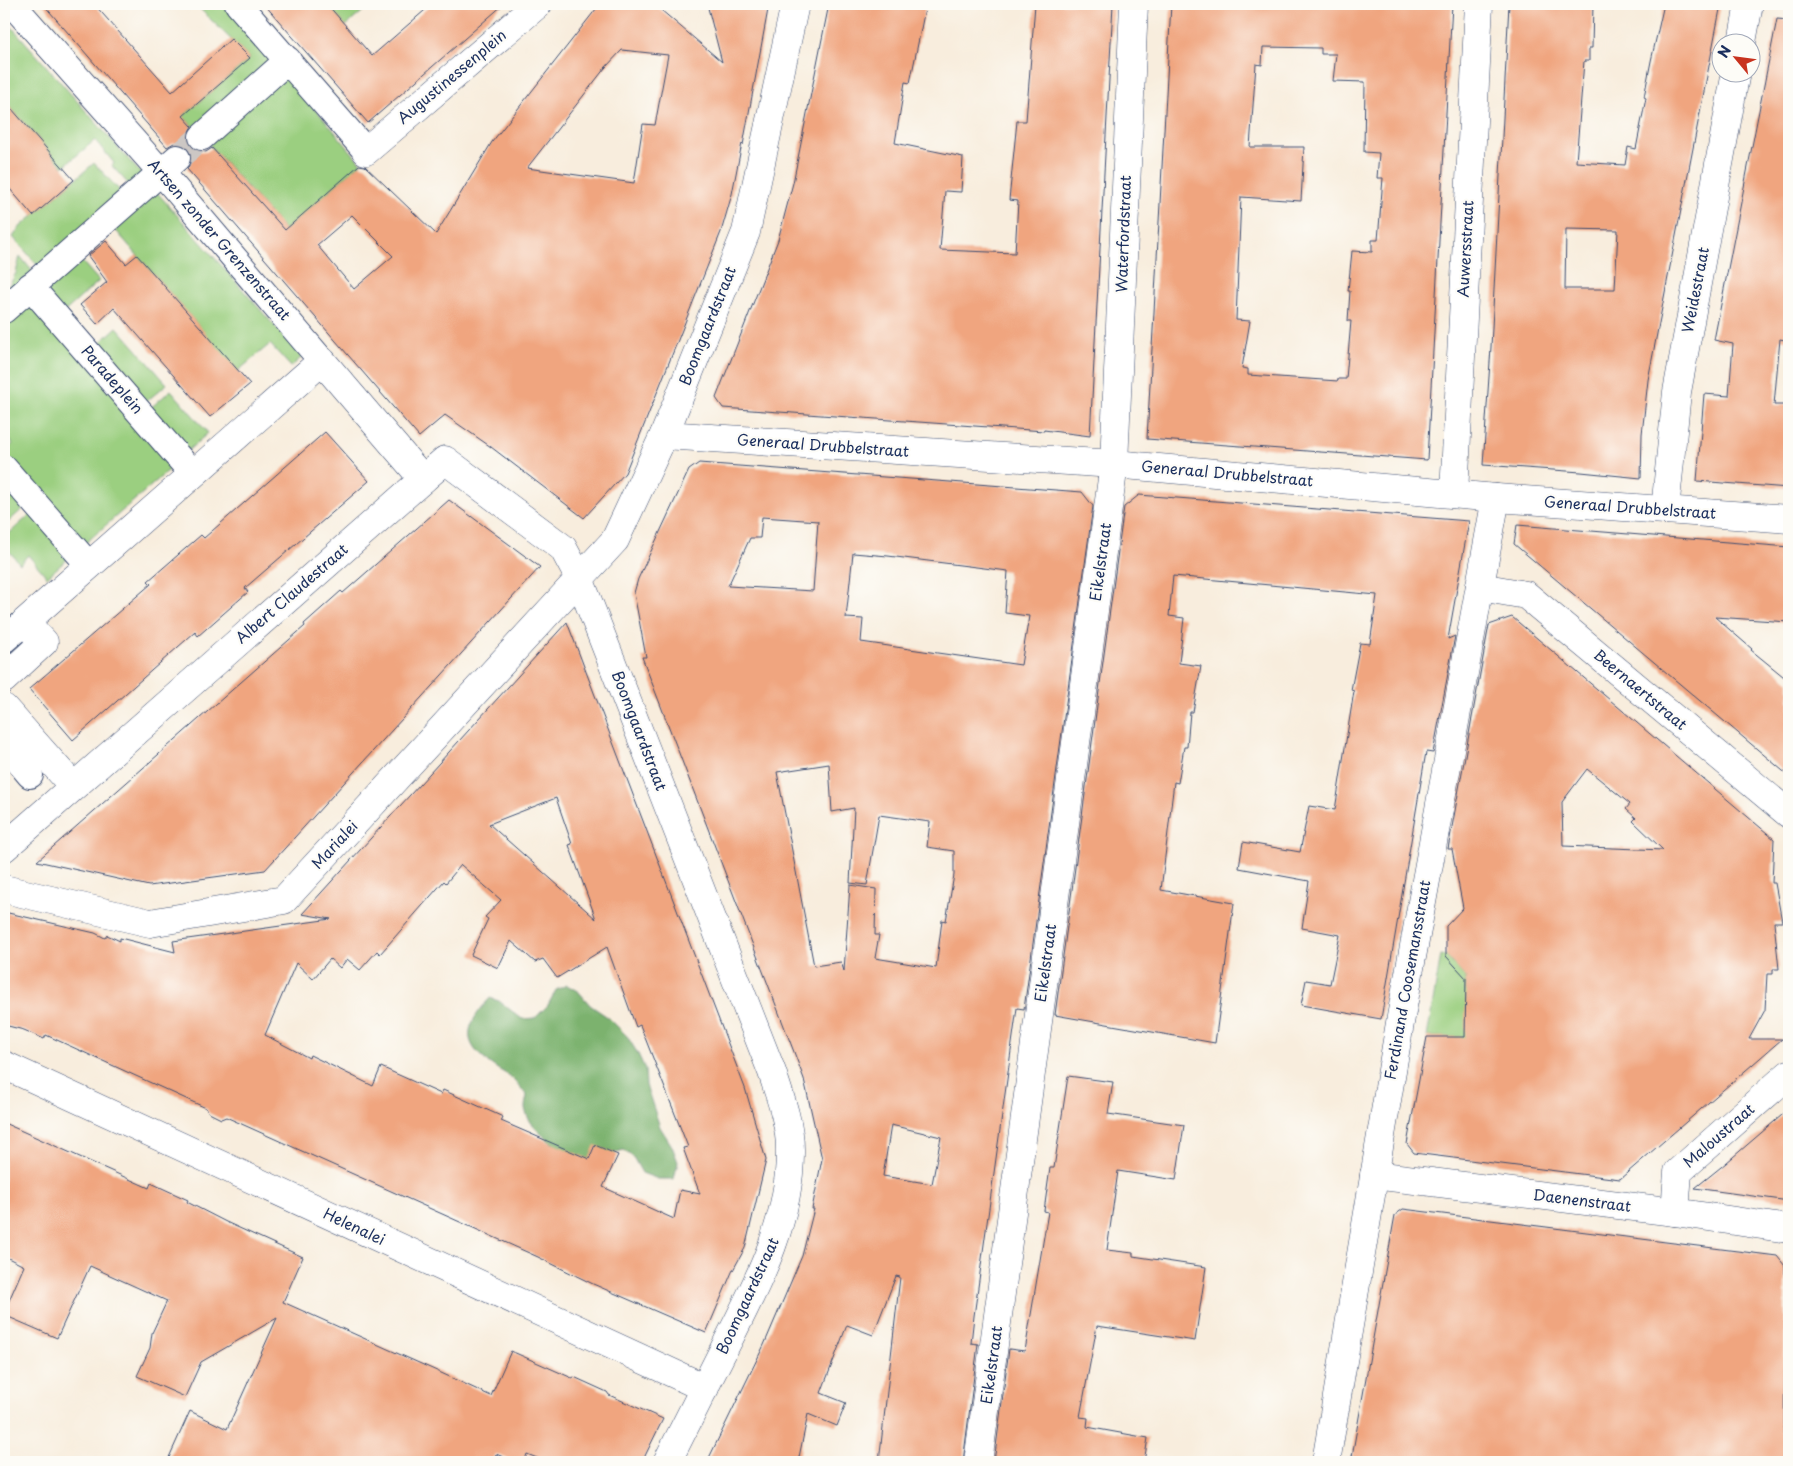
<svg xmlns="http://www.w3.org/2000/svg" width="1793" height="1466" font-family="'Playpen Sans',sans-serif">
	<rect width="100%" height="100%" fill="#fdfcf7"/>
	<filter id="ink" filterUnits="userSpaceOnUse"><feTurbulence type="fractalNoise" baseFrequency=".02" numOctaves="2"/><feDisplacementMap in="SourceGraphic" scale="10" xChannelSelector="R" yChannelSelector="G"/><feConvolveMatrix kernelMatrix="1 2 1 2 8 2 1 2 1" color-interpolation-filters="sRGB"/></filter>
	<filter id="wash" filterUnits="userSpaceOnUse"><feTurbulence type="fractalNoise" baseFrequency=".0096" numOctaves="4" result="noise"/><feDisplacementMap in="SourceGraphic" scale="20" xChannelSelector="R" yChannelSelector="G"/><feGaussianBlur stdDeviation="1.12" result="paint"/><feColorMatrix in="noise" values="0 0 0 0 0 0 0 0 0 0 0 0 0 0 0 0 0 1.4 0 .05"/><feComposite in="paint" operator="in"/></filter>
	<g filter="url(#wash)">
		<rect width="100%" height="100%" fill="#f8eddd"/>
		<g fill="#9bcf80" stroke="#5b7f6f">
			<path d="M195,4h32l49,55 -81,70 -12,-13 67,-58z"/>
			<path d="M327,4h44l-25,22z"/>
			<path d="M4,18l140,159 -12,11 -20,-22 2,-3 -19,-23 -32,27 -59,-67z"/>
			<path d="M286,74l75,89 -76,67 -77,-87z"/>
			<path d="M94,163l30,32 -84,73 -27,-31 7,-10z"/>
			<path d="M154,189l148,168 -11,10 -21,-23 -32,27 -126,-145z"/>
			<path d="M20,256l13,16 -29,23 12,-22z"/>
			<path d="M77,256l22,25 -37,33 -22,-25z"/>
			<path d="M31,295l147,167 -97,85 -77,-88v-7l9,-8 -9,-10v-115z"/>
			<path d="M117,327l50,57 -26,22 -49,-56z"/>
			<path d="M171,390l37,43 -24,21 -37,-43z"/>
			<path d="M4,476l24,28 -24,22z"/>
			<path d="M34,511l38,44 -25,22 -19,-22 -8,9 -16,-19v-7z"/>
			<path d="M1441,955l5,1 20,22v13l57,47 -96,-1z"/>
		</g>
		<path fill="#7cb26e" stroke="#4c7066" d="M567,985l12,7 11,13 19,13 18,18 11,18 7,15 1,16 14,42 12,19 6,16 -4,17h-16l-16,-6 -9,-16 -10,-7 -28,10 -14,3c-17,-12 -53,-32 -56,-55 0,-3 1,-8 2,-12 -5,-6 -9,-13 -15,-18 -6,-5 -14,-8 -20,-13 -33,-23 -26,-40 -2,-67l9,3 23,18 13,-1 13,-13 8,-15z"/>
		<g id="blocks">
			<g fill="#f0a57f" fill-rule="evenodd">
				<path d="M43,4h51l78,88 59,-53 19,19 -67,58 9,10 -4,7 -1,8 4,6 7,4 8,1 6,-4 73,82 74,-65 6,1 71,68 56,-92 108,-138h54l68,58 -15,-58h62l-26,141 -1,-2 -10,51 -11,38 -96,241 -41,45 -93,-71 -46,-32 -26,22 -232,-268 4,-7 1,-7 -3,-7 -8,-4 -7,-1 -7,4zM622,50l46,5 -13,70 -12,-1 -9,59 -107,-15 78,-100zM352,215l41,41 -39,33 -37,-44z"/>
				<path d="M264,4h63l45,52 60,-52h72l-136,119z"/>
				<path d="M829,4h97l-16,79 -5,-1 -10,61 68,14 -2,35 -16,-1 -5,59 75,3 3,-52 -9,-1 8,-79h9l9,-117h78l-23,432 -46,-6v1l-321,-23 -7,-10 62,-158 15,-57z"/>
				<path d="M1171,4h281l-25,456 -280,-21zM1263,47l58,1v6h15l-3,27 32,1 -1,70 15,1 -2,25h6l-5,62h-6v12l-20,-1 -4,40h2l-2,30h3l-5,58h-8v2l-90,-6v-6l-6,-1 8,-47 -14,-1 5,-123 60,4 3,-54h-54l6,-83 6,1z"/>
				<path d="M1509,4h84l-1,44h-3v13h-5l-8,101 49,3 3,-18 8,2 10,-51 -2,-1 7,-36 13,-57h57l-73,376 -6,54 -1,44 -60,-6 -98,-7 8,-118zM1566,229l52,1 -3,59h-50z"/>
				<path d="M1777,19l12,1v321l-9,-2 -6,66h15v83l-92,-7 7,-87 25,2 4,-52 -19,-4z"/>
				<path d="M4,100l70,80 -41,36 -29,-34z"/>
				<path d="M106,241l20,23 11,-9 113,129 -40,33 -96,-109 -17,16 -17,-19 27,-23 -19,-26z"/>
				<path d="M325,432l44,49 -124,107 3,4 -50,44 -3,-4 -122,108 -44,-51 122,-105 -3,-3 53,-46 3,3z"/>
				<path d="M699,463l383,29 11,14 -69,503 -7,-1 -43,308 -3,27 7,1 -15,118h-84l21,-185 -4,-1 -23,59 -26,-10 -26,68 25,10 -9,23 -29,-12 -10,48h-91l57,-117 38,-89 12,-47h-2l10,-50 -18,-80 -10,-27 -152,-395h4l-12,-64 4,-14 51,-109zM762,517l56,4 -5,70 -85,-5 22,-48h10zM853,553l35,3 120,15 -3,42 24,3 -8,49 -160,-23 2,-23 -17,-1zM829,764l3,48 22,-4 -4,75 17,2 12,-70 51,7 -3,25 27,4v24l-8,46 -4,-1 -6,48 -61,-10 4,-23h-4l1,-46 -26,-4 -6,86 -3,-9 -27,4 -37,-194zM891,1125l50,12 -9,47 -49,-8z"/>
				<path d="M1139,495l330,26 -21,118 7,-3 -22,117 -7,-1 -45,267 -80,-14 5,-25 24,4 10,-49 -38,-7 7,-47 -70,-13 4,-26 57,10 9,-46 26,4 19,-119 -3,-1 9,-47 10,1 7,-49 -204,-19 -4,40 15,2 -5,45 22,3 -8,46h-3l-3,35h-3l-6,36 -4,-1 -13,108 73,13 -19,140 -160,-28 69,-508z"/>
				<path d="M449,500l91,67 -275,303 -116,16 -112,-25 268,-235 -1,-2 37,-33 2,2z"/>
				<path d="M1517,525l272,22v75l-74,-5 37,32 -1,1 38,31v95l-275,-232z"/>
				<path d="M1512,617l262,222 -2,44h3l7,39h-8l5,47h-6v5h-6l-2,36 -16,29h33l-162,140 -206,-26 -7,-9 20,-107h38l1,-59 -20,-22v-30l17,-18 -11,-59h-4l41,-224zM1587,769l43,35 -4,5 10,9 -3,3 30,29 -100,-4 -1,-44z"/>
				<path d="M567,622l178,466 21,72 -21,88 -13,24 -26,61 -113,-49 -55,-27 -312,-140 -5,2 -12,-6 -3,-5 -160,-73 -2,4 -20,-9 -20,-5v-113l91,21 10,5 2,-3 13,6v-3l55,14 -2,-11 158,-22 -29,-5zM556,798l16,46 -3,1 27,74 -107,-95zM461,865l40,35 -16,17 3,2 -17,36 27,13 13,-27 24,21 8,-3 14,19 50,-31 29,80 4,-2 48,122 -5,1 17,46 -20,-4 -6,29 -71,-32 15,-32 -23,-10 -6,14 -88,-38 2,-4 -60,-27 -2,4 -60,-27 -8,19 -63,-31 -1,3 -44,-23 31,-72 17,16 17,-20 10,9 7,-9 13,11 17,-19 3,3 64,-73 2,2z"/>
				<path d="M1068,1076l45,6 -5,32 76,11 -8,55 -58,-9 -11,79 26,3v3l73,11 -11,74 -98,-15 -17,91 8,1 -1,9 61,11 -4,24h-150l15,-113 16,2 23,-139 -4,-1 6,-43h4z"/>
				<path d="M1789,1109v92l-94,-13 31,-25z"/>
				<path d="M4,1123l145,65 2,-5 37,17 -1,2 39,20 77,35 -20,45 156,70 52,24 20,-45 61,27 2,-1 33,15 2,3 54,24 -21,43h-95l-20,-8 -3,8h-9l-19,-8 -4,8h-325l23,-51 37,18 50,-111 -76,44 -16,35 -48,-21 13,-28 2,-15 15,-32 -77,-35 -33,72 -53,-23v-3l20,-46 -20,-10z"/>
				<path d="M1403,1209l374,47 8,10 -1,196h-433l44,-247z"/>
			</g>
		</g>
	</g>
	<g filter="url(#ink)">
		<use href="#blocks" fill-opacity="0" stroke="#3c4c71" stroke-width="1"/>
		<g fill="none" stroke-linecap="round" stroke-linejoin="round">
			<path stroke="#ccc7c4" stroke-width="26" stroke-dasharray="26 13" stroke-linecap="butt" d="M177,158l25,-21"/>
			<defs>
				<g id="pedestrian">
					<path d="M12,4l149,168 161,189"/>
					<path d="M238,4l128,147"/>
					<path d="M202,137l86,-77"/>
					<path d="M30,286l163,188"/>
					<path d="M4,310l173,-152"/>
					<path d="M4,468l85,97"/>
					<path d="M4,640l21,-18"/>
					<path d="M4,744l26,31"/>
				</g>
				<g id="minor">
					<path d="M1742,42l7,-38"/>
					<path d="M366,151l172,-147"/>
					<path d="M664,435l450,29 382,34 293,21"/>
					<path d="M1454,494l25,-490"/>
					<path d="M1665,510l12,-118 59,-320"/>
					<path d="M1480,587l46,8 263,219"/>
					<path d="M4,679l40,-37 -19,-20 297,-261 101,118"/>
					<path d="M4,708l69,78"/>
					<path d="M4,848l441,-388 118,88 16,30 193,494c8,25 18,51 18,77 1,71 -32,133 -63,194 -20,40 -40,80 -60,119"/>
					<path d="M4,889l146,34 134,-23 331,-360 49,-105 82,-203 49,-228"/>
					<path d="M4,1065l701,323"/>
					<path d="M1374,1175l301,37 114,17"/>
					<path d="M1675,1212l3,-40 111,-98"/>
					<path d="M978,1462l136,-998 20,-460"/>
					<path d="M1326,1462l75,-445 95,-519"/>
				</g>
			</defs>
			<use href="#pedestrian" stroke="#3c4c71" stroke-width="28"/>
			<use href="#minor" stroke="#3c4c71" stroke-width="29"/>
			<use href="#pedestrian" stroke="#fff" stroke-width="26"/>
			<use href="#minor" stroke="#fff" stroke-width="28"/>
		</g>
	</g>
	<g text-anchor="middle" stroke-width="4.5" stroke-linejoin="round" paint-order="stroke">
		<g font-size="15" fill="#1b2f5e" stroke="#fdfcf7">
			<text transform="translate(452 77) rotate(-40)" y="5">Augustinessenplein</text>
			<text transform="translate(1124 234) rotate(-88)" y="5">Waterfordstraat</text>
			<text transform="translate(219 240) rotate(49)" y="5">Artsen zonder Grenzenstraat</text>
			<text transform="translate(1466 249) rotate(-87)" y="5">Auwersstraat</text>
			<text transform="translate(1696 290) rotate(-79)" y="5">Weidestraat</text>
			<text transform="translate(708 326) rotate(-68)" y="5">Boomgaardstraat</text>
			<text transform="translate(112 380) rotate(49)" y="5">Paradeplein</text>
			<text transform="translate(823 446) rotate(4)" y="5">Generaal Drubbelstraat</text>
			<text transform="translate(1227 474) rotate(5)" y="5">Generaal Drubbelstraat</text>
			<text transform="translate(1630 508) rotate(4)" y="5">Generaal Drubbelstraat</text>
			<text transform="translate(1101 562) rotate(-82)" y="5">Eikelstraat</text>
			<text transform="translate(292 594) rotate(-41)" y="5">Albert Claudestraat</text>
			<text transform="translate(1640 690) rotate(40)" y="5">Beernaertstraat</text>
			<text transform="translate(639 731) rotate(69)" y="5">Boomgaardstraat</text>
			<text transform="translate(335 845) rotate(-47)" y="5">Marialei</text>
			<text transform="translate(1046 963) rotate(-82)" y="5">Eikelstraat</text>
			<text transform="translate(1408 980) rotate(-80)" y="5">Ferdinand Coosemansstraat</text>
			<text transform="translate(1719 1136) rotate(-41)" y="5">Maloustraat</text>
			<text transform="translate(1582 1201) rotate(7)" y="5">Daenenstraat</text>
			<text transform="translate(354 1227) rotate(25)" y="5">Helenalei</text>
			<text transform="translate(748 1296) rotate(-65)" y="5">Boomgaardstraat</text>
			<text transform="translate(992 1365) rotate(-82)" y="5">Eikelstraat</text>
		</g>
	</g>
	<rect width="1793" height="1466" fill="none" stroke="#fdfcf7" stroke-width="20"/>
	<g transform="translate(1736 58) rotate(299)"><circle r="24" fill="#fdfcf7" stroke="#a3aaba"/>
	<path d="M0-4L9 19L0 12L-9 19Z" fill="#c8321e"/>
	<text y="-8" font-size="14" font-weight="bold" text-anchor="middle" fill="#1b2f5e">N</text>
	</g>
</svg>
